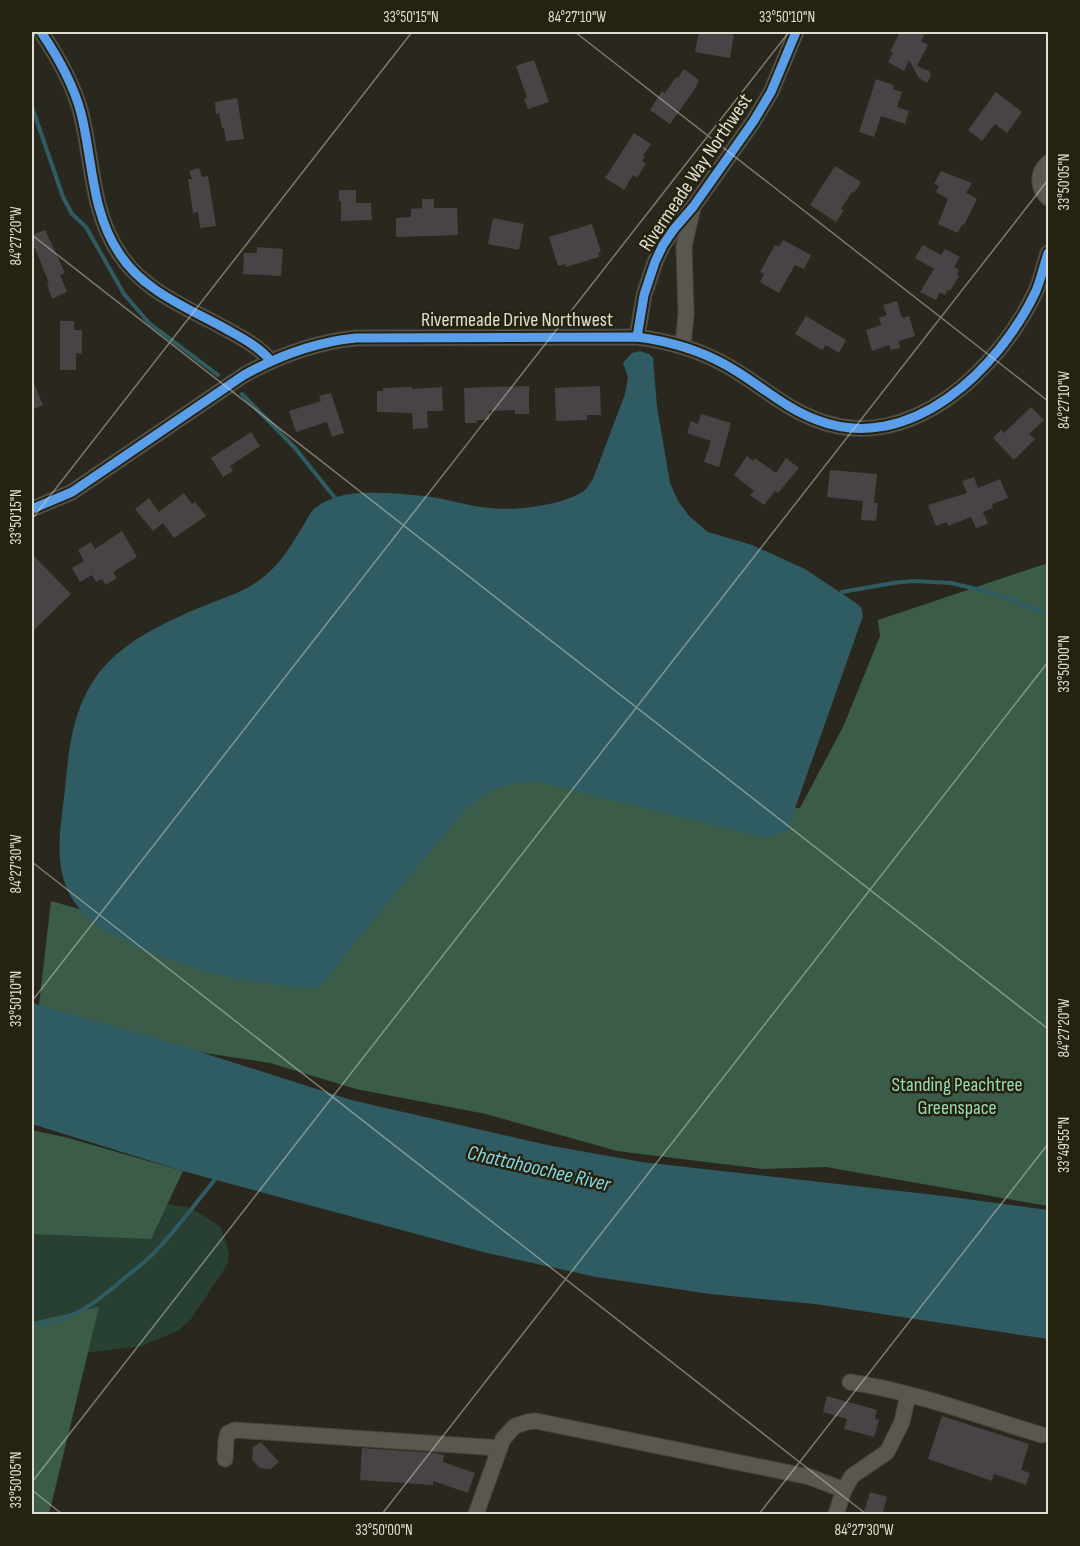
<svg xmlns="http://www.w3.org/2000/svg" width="1080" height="1546" font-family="'Sofia Sans Condensed',sans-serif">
	<rect width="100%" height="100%" fill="#2a281e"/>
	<path fill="#274032" d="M32,1201h118l41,7 30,19 8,26 -2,12 -36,54 -12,11 -37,16 -110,13z"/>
	<g fill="#3a5c49">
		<path d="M1048,563v643l-222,-39 -63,2 -146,-18 -131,-37 -130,-25 -86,-26 -105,-16 -127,-34 13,-112 223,63 184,-154 61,-39 124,33 157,4 44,-83 36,-89 -2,-16z"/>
		<path d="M32,1130l36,8 115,33 -32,68 -119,-5z"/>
		<path d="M99,1307l-50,207h-17v-192z"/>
	</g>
	<g fill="#2f5c62">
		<path d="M640,351l9,3 4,4 4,49 13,76 8,18 11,15 19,16 44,13 53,24 48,32 8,6 2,9 -76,215 -21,7 -228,-56c-20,1 -40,3 -57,15 -21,15 -36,38 -53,57 -36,43 -72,87 -107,132l-6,2c-16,-1 -32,-2 -48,-4 -52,-7 -118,-28 -163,-54 -16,-10 -32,-27 -38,-44 -13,-34 -3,-71 0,-106 4,-48 13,-94 51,-126 24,-21 56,-35 84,-47 26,-11 46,-15 67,-34 15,-13 25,-31 35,-47 4,-6 7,-14 12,-18 9,-7 24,-13 35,-14 24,-3 51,0 75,2 22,3 43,10 64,12 25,3 67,-2 90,-14 7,-3 10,-9 14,-15l32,-85 3,-17 -5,-14 9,-10z"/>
		<path d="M32,1003l137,39 182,58 196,45 95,17 302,34 104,14v129l-233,-35 -105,-10 -114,-17 -113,-25 -300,-81 -151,-47z"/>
	</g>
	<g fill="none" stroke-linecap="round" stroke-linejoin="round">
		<g stroke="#2f5c62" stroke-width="4">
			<path d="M32,107l31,90 9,17 14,13 38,67 25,29 69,52"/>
			<path d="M242,394l53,54 40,50"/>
			<path d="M842,592l51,-9 20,-2 38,2 38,9 59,22"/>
			<path d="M32,1323c38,3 68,-24 96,-48 9,-7 20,-15 28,-24 22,-23 41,-50 62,-75"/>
		</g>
	</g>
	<g fill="#484344">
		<path d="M699,32h31v2l4,1 -4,23 -35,-6z"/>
		<path d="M900,32h26l-5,9 7,4 -11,21 12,5 2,4 -4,8 -8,-5 -10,-18 -5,11 -16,-9 5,-9 -3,-1z"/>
		<path d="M534,60l15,42 -21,7 -4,-10 3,-1 -11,-32z"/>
		<path d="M684,69l15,11 -4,9 -25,35 -20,-14 12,-19 3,2 11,-16 2,1z"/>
		<path d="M876,79l18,6 -1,4 9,3 -5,15 12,4 -4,13 -24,-8 -7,21 -15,-5z"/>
		<path d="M996,92l26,20 -15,21 -12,-9 -13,17 -14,-11z"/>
		<path d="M237,98l7,41 -18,2 -2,-13h-2l-3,-15 -3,1 -1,-12z"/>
		<path d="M634,133l17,11 -8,12 2,1 -3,4 4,3 -9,14 -4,-3 -9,15 -19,-12z"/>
		<path d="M835,166l26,16 -7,11 -2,-1 -11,17 3,1 -8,12 -26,-17z"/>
		<path d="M199,168l3,9 6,-1 8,50 -16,2 -2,-16 -5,1 -5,-34h4l-3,-8z"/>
		<path d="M941,171l31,12 -6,10 11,6 -13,26 -2,-1 -4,9 -20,-9 10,-25 -12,-7 3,-6 -5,-2z"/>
		<path d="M339,190h17v13h15l1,17 -31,1v-20h-2z"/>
		<path d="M422,199h12v9h23l1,27 -62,2v-19l15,-1v-8l11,-1z"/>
		<path d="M493,218l31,6 -5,26 -31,-6z"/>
		<path d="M592,224l9,28 -3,1 1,4 -33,10 -1,-3 -7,2 -9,-29z"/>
		<path d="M45,230l20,43 -5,2 7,17 -15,7 -5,-15 2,-1 -14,-35 -3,2v-15z"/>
		<path d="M783,240l28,15 -7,14 -9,-4 -16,28 -19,-11 4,-8 -4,-2 15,-27 4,2z"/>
		<path d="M923,245l18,10 4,-6 15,8 -6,10 5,3 -2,5 2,1 -9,15 -2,-1 -3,5 -5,-3 -4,8 -16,-8 14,-23 -19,-11z"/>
		<path d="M257,247l26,2 -2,27 -38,-2 1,-21h13z"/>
		<path d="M897,301l5,17 7,-2 6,20 -16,5 1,7 -9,2 -2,-5 -17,6 -6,-21 15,-5 -2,-7 8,-3 -4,-10z"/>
		<path d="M806,316l40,24 -7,13 -13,-8 -4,5 -27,-16z"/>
		<path d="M60,321h14v9h8v24l-6,-1v17h-16z"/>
		<path d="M32,379l11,26 -11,5z"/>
		<path d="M529,386v28h-14v-4l-26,1v9h-12v3h-12l-1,-35z"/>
		<path d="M600,386l1,29h-14v5l-31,1 -1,-33z"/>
		<path d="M412,387v2l30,-2 1,24h-16l1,17 -15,1 -1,-16 -35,-1v-21h6v-3z"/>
		<path d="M331,393l13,40 -12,4 -5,-15 -31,10 -7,-21 32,-10 -2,-5z"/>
		<path d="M1031,407l13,13 -15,14 6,5 -21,21 -21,-22 8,-8 3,3z"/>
		<path d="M701,414l30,9 -12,44 -15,-5 7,-21 -24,-8 4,-12 7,3z"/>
		<path d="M251,432l9,14 -30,20 3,5 -10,6 -12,-19z"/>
		<path d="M747,456l6,5 2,-3 21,15 10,-15 13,10 -21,25 -3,-2 -11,14 -14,-10 4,-4 -20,-16z"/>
		<path d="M830,470l47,4 -3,29h4l-2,18 -15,-1 2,-19 -36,-4z"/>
		<path d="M974,477l4,11 22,-9 8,19 -16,6 1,4 -10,4 5,12 -12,4 -5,-11 -23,9 -1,-4 -11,4 -8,-21 39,-12 -5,-12z"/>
		<path d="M184,493l8,11 3,-2 11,14 -32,22 -11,-15 -10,8 -18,-22 14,-11 10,14z"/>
		<path d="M122,531l15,26 -24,15 4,6 -11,7 -4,-6 -6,3 -4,-7 -12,7 -8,-14 12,-7 -6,-11 13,-8 4,7z"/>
		<path d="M32,554l39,40 -39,38z"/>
		<path d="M827,1396l50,14 -2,9 4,1 -5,17 -30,-8 3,-10 -24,-7z"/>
		<path d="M942,1416l87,28 -8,26 9,3 -4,12 -32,-11 -2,7 -64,-22z"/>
		<path d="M261,1442l18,20 -8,7 -11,-1 -8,-8 1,-13z"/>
		<path d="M362,1448l73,5 9,2 -1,7 32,11 -7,20 -35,-12v4l-73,-5z"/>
		<path d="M870,1492l17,5 -5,18h-19z"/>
	</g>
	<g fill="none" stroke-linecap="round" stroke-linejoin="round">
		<defs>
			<g id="minor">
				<path d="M41,32c17,25 32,51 40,81 12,48 10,98 38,140 24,38 69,55 107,76 16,9 32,17 44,31"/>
				<path d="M1048,163c-11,10 -11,24 0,35"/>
				<path d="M637,337l7,-42 11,-33 8,-17 11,-16 19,-22 60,-85 18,-30 25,-60"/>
				<path d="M683,346l3,-32 -2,-68 9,-39"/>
				<path d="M32,509l40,-17 172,-117c36,-20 71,-33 112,-37l281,-1c30,4 60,12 87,27 32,17 58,43 93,56 93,36 182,-51 219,-129 5,-12 8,-26 12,-38"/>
				<path d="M850,1382c65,10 129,34 192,53"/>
				<path d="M225,1459l1,-19 2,-7 7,-3 265,18"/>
				<path d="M476,1514l27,-75 12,-13 12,-4 9,-1 274,56 34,13"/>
				<path d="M836,1514l8,-24 8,-14 35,-24 15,-30 6,-27"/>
			</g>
		</defs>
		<use href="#minor" stroke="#47453d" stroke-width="17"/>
		<use href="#minor" stroke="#59574f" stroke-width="15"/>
		<defs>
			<g id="cycleway">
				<path d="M41,32c17,25 32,51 40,81 12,48 10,98 38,140 24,38 69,55 107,76 16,9 32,17 44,31"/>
				<path d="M637,337l7,-42 11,-33 8,-17 11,-16 19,-22 60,-85 18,-30 25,-60"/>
				<path d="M32,509l40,-17 172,-117c36,-20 71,-33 112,-37l281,-1c30,4 60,12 87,27 32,17 58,43 93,56 93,36 182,-51 219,-129 5,-12 8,-26 12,-38"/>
			</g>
		</defs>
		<use href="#cycleway" stroke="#262210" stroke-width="13"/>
		<use href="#cycleway" stroke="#5a9eea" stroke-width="9"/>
	</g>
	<path fill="none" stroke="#e0ded2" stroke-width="1.5" stroke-opacity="0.45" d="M575,32l473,369M32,38l4,-6M32,235l1016,794M32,519l380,-487M32,862l834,652M32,1001l757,-969M32,1482l1016,-1302M32,1490l30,24M382,1514l666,-852M759,1514l289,-370"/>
	<g text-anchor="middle" stroke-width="5" stroke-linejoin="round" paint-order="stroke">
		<g font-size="20" fill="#e0ded2" stroke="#262210">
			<text transform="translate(695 172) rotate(-56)" y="7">Rivermeade Way Northwest</text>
			<text x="517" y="326">Rivermeade Drive Northwest</text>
		</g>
		<g font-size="20" fill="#98dbb7" stroke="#262210">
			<text x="957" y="1091">Standing Peachtree<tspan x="957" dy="23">Greenspace</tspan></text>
		</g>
		<g font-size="21" font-style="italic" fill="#83d8e7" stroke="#262210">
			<text transform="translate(539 1168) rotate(13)" y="7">Chattahoochee River</text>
		</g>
	</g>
	<rect width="1080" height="1546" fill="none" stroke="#262210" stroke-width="66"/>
	<rect x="33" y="33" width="1014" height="1480" fill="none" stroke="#e0ded2" stroke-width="2"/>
	<g font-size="15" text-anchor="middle" fill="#e0ded2">
		<text x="411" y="22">33°50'15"N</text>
		<text x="577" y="22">84°27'10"W</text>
		<text x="787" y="22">33°50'10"N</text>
		<text transform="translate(1064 182) rotate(-90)" y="5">33°50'05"N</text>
		<text transform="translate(16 236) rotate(-90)" y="5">84°27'20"W</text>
		<text transform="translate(1064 400) rotate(-90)" y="5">84°27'10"W</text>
		<text transform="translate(16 517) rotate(-90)" y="5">33°50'15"N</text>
		<text transform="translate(1064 664) rotate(-90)" y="5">33°50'00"N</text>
		<text transform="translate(16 864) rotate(-90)" y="5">84°27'30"W</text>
		<text transform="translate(16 999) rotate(-90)" y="5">33°50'10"N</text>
		<text transform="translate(1064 1028) rotate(-90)" y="5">84°27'20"W</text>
		<text transform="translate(1064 1145) rotate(-90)" y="5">33°49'55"N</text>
		<text transform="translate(16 1480) rotate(-90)" y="5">33°50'05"N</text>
		<text x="384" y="1535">33°50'00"N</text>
		<text x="864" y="1535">84°27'30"W</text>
	</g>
</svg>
